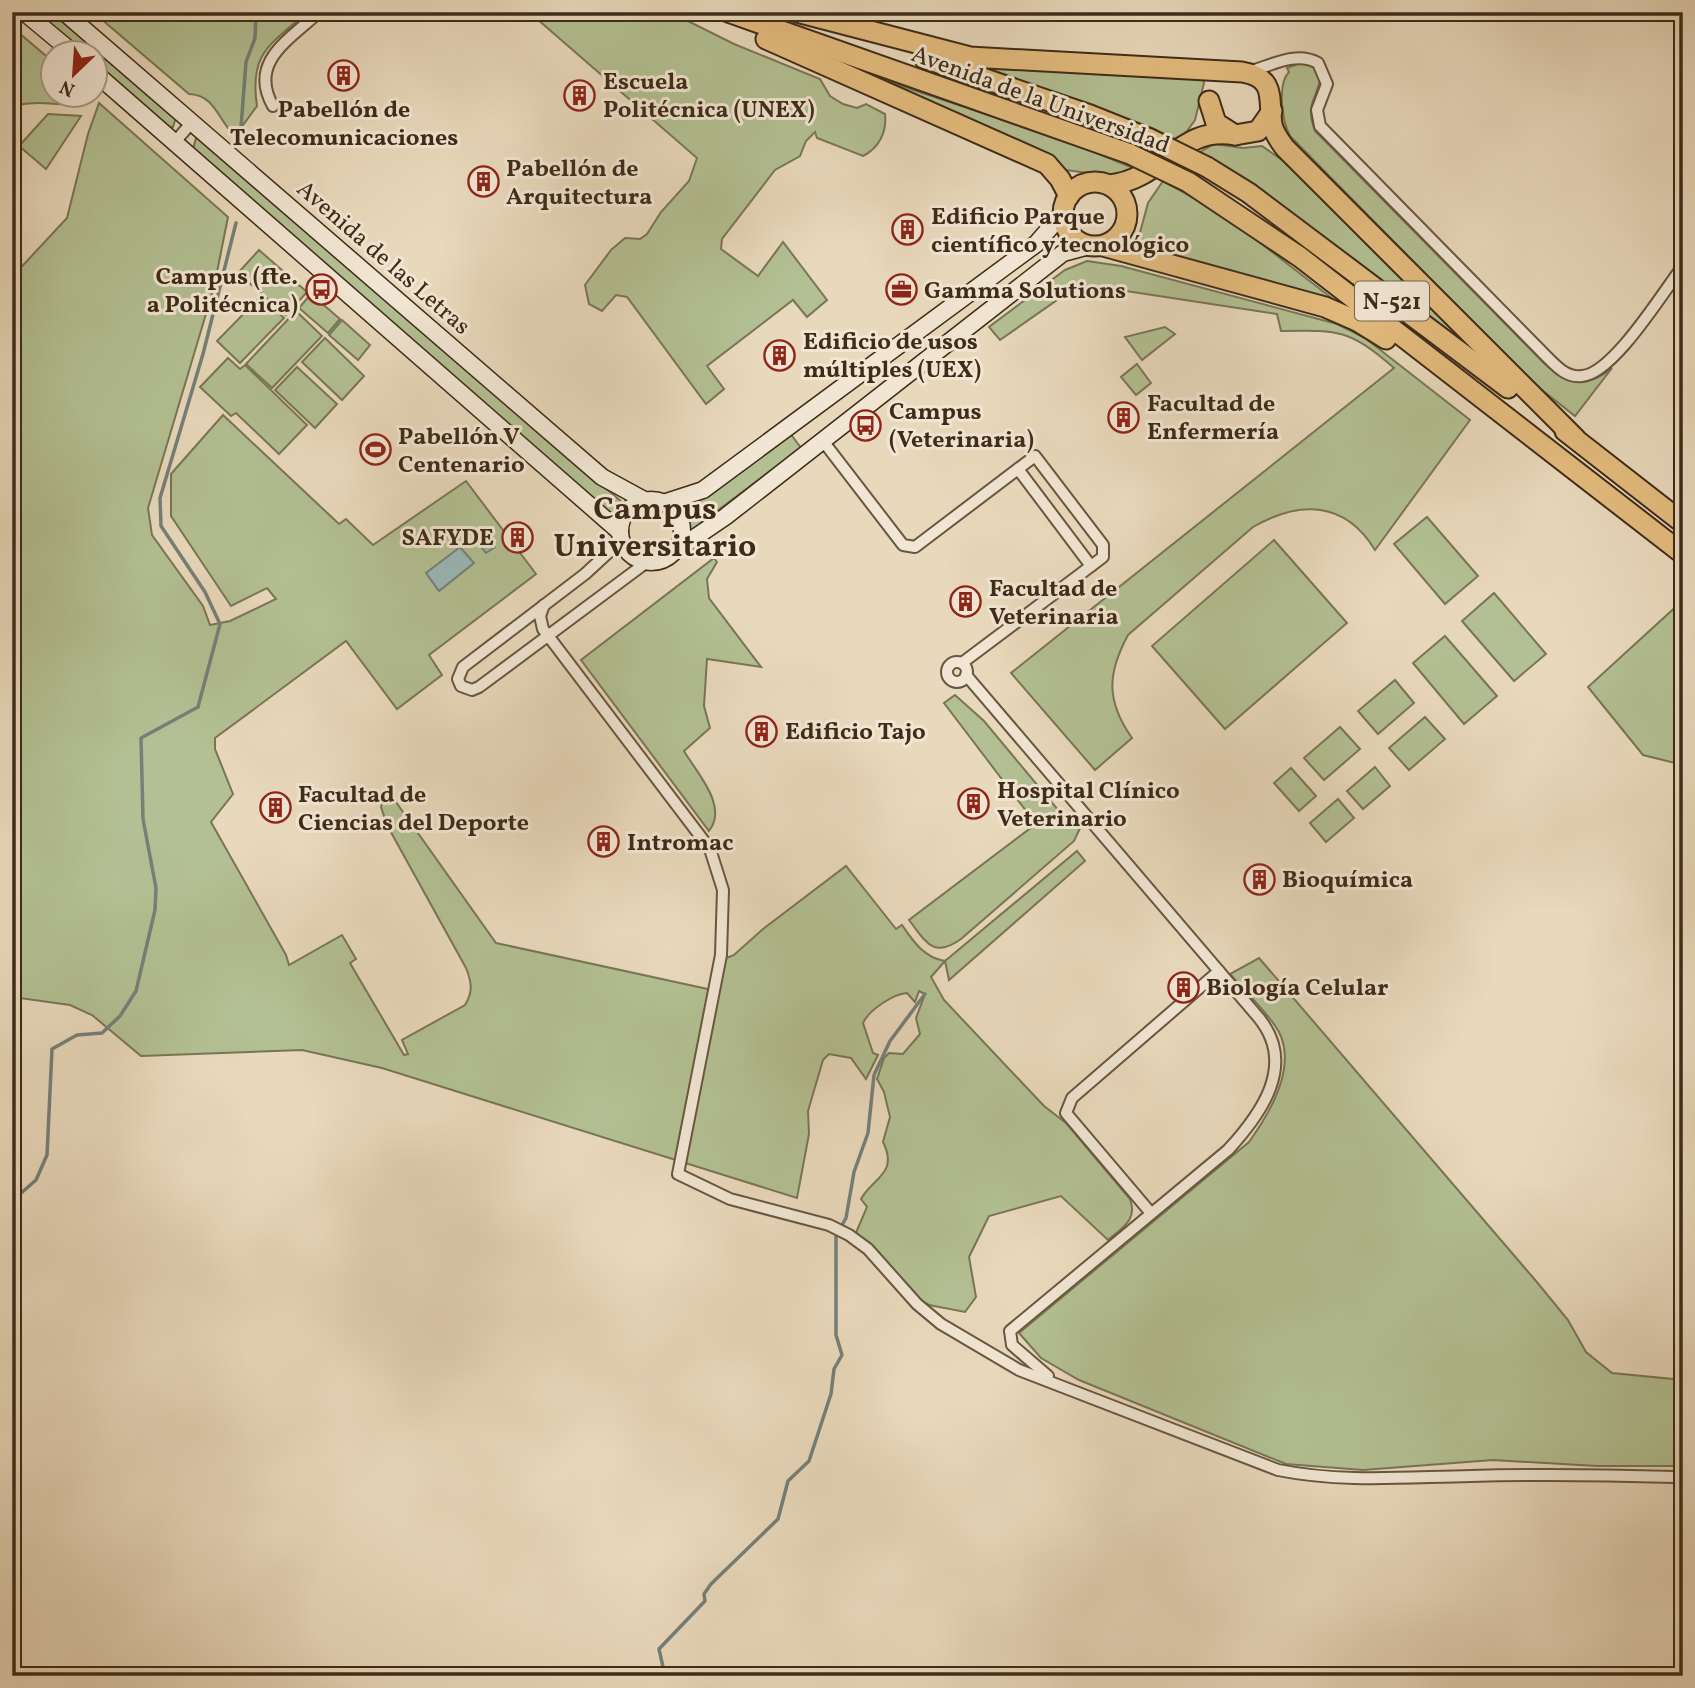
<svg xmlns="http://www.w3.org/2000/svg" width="1695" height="1688" font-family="Vollkorn,serif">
	<rect width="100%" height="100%" fill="#e9d9bc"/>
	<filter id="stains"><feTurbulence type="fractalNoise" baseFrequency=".00286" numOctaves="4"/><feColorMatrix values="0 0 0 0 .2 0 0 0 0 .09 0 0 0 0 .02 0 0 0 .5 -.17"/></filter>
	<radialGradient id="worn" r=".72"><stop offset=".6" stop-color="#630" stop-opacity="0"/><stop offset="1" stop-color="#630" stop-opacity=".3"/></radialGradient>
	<g fill="#b3c093" stroke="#787656" stroke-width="2">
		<path d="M42,12h14l120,105 -3,10h-6l-72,-63 -1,-12h-13l-39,-34z"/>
		<path d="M93,12h214c-37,33 -58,41 -50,94l-22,30c-17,-15 -19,-41 -46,-42z"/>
		<path d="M529,12h141l64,32 86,35 10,17 13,8 14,4 9,-4 19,10c2,18 -6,34 -22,42l-46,-18 -2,-6 -9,9 -6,15 -25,14 -53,69 -1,10 37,27 25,-34 44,58 -20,17 -14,-17 -86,66 17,23 -18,15 -79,-107 -11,-2 -14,16 -13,-7 -4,-19 26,-35 14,-12 15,1 7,-5 14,-22 28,-31 8,-23z"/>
		<path d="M12,27l40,34v33l35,1 -2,8c-23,5 -43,-4 -65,2l-8,-7z"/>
		<path d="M1303,62c30,11 11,27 8,47 -1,8 1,14 4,22l228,231c22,22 44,27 69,6l-37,48 -42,-33 -243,-247c-8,-15 -13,-52 -1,-64l-2,-4z"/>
		<path d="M981,66l222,12 1,5 -9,37 -15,21 -28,-13z"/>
		<path d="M850,69l217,72 71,29 -22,7 -50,-7z"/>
		<path d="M99,103l129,114 -14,70 -66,221 4,27 51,71 7,19 20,-4 46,-22 -9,-11 -36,18 -60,-90v-42l52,-59 116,109 7,-5 27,26 93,-64 70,93 -107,81 13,20 -45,34 -51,-68 -131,97v11l18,45 -22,28 75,133 3,10 53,-30 14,24 -6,4 54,92 4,-1 -6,-14 63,-35c8,-13 7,-22 1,-37l-79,-143 -6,-18 5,-19 110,155 221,48 7,-32 10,-4 29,-26 83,-63 50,63 6,-4c11,16 22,33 43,36l132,-110 8,10 -136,119 -4,-19 -14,16 13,23 100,106 22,17 64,76c8,21 -8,29 -22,41l-47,-44 -72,20 -20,41 7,40 -11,15 -36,-7 -11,-6 -63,-64 12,-28 -6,-8c11,-21 38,-25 22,-57l7,-25 -6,-25 -7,-13 7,-21 5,-5 14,1 17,-20 -4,-16 9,-24 -6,-3 -4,11 -8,-9c-14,1 -38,17 -44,30l10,30 5,2 -12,24 -15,-21 -22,-4 -6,6 -15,51 1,23 -12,64 -415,-130 -80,-18 -161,6 -49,-41 -22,-10 -58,-8v-720l55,-59 21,-84z"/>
		<path d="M48,114l33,2 -35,53 -27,-23z"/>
		<path d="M196,138h5l423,366 -10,13 -421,-368z"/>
		<path d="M1214,144l29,4 19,-2 20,14 2,-2 190,194 -190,-145 -84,-55z"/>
		<path d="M1163,181l60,33 119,92 -207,-55 13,-48z"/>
		<path d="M259,250l48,42 -21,23 -48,-42z"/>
		<path d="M1087,261l34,5 216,58 28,14 105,82 -95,130c-30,-49 -75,-50 -122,-23l-125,108c-21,39 -22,66 4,103l-37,32 -84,-97 383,-305c-45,-39 -55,-38 -113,-37l-4,-17 -151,-23 -43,-3 -20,8 -63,44 -11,-13 76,-57z"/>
		<path d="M311,294l29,25 -12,14 -29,-25z"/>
		<path d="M261,296l23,22 -44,45 -23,-22z"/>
		<path d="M296,311l26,25 -50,52 -26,-24z"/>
		<path d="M342,320l28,25 -12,15 -29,-25z"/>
		<path d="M1165,327l10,7 -33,26 -17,-23z"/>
		<path d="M325,338l39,38 -22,24 -40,-38z"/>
		<path d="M228,358l12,11 5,-4 62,60 -28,29 -43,-41 -5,3 -31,-29z"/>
		<path d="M1137,364l14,19 -15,12 -15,-18z"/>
		<path d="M297,367l40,37 -22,24 -40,-38z"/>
		<path d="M790,433l11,15 -112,84 -3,-18 -5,-8 26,-11z"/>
		<path d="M1427,517l51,59 -33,28 -51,-60z"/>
		<path d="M1274,540l73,83 -122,106 -73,-83z"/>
		<path d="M714,558l3,4 -10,17 2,19 52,69 -54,-8 -3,47 6,22 -26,23c12,21 45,55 25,80l-128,-171z"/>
		<path d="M1494,593l52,61 -32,27 -52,-60z"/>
		<path d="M1680,603l3,1v161l-40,-10 -55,-68z"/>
		<path d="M1445,636l52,60 -33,28 -51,-61z"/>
		<path d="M1395,680l19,23 -36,31 -20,-23z"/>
		<path d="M955,695l29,26 84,101 13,4 -7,15 -113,98c-28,20 -35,3 -52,-19l127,-96 -92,-121z"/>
		<path d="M1425,717l20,22 -36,31 -20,-22z"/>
		<path d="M1340,727l20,22 -36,31 -20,-22z"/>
		<path d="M1375,767l15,19 -27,23 -16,-18z"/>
		<path d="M1291,768l25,28 -17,15 -25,-28z"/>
		<path d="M1338,799l16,19 -28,24 -16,-19z"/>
		<path d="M1259,958l277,323 32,39 18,32 26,21 71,7v86h-86l-104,-6 -130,10 -77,-6 -207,-84 -38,-22 -22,-25 230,-191c21,-29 48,-74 30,-110 -11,-20 -34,-40 -49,-58z"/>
	</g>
	<g fill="#9ab9b9" stroke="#758079" stroke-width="2">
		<path d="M483,531l12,16 -9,6 -13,-16z"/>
		<path d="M460,547l14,16 -35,28 -13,-18z"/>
	</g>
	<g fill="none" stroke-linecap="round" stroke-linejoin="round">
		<g stroke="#758079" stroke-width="3.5">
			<path d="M240,140l6,-78 9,-24 1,-26"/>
			<path d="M12,1201l24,-21 11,-25 5,-106 25,-14 25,-2 18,-17 16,-25 19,-81 1,-22 -13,-69 -2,-81 57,-31 22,-83 -15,-32 -44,-66 -1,-28 43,-144 33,-131"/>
			<path d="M665,1676l-6,-27 46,-48 -1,-7 7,-10 67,-65 10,-38 21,-20 22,-67 3,-25 8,-14 -6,-20v-99l10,-18 8,-46 14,-39 6,-58 16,-34 35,-47"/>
		</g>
		<defs>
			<g id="minor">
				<path d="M1249,72c23,-7 47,-21 69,-9l9,21 -10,26 3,16 225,229c11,11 21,23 37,21 31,-2 81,-84 101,-110"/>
				<path d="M273,106c-25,-44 16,-66 46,-94"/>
				<path d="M175,142l17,-20"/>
				<path d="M823,441l80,104 12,2 120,-91 68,89v12l-141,106"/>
				<path d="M1018,469l73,97"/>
				<path d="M622,540l-37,34 -122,93 -5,12 3,7 11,4 7,-3 168,-125"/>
				<path d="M544,605l-4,11 3,13 167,220 13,41 -2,65 -43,219 52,25 99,26 20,10 19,14 49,55 24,20 78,46 259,100c65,13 127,7 193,6 68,-2 136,-1 204,1l8,-2"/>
				<circle cx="957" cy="672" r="10"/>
				<path d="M966,675l293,343c38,47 2,96 -31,132l-218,181 2,14 36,31"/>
				<path d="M1150,1212l-84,-99 6,-15 147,-127"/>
			</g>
			<g id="secondary">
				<path d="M24,12l48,40"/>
				<path d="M64,12l538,465 44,24"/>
				<path d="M94,72l526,460"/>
				<circle cx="651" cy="531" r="31"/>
				<path d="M663,503l40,-13 333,-246 27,-31"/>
				<path d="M672,553l53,-36 338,-264 26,-7"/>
			</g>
			<g id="trunk">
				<path d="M728,12l402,142"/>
				<path d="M797,12l173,45 272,15c35,6 26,27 30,52 2,10 8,17 13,24l290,290"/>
				<path d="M766,39l281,125 13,15 9,17"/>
				<path d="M924,58l166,57 60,24"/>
				<path d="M1209,101l7,22 19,12 23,-4 14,-20"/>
				<path d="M1207,167l42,26 259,195"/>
				<circle cx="1095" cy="214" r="32"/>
				<path d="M1188,182l112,75 383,297"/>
				<path d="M1110,185c54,-6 69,-60 125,-50"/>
				<path d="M1103,246l222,61 32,14 29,18"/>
				<path d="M1565,431l118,92"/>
			</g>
		</defs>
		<use href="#minor" stroke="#695641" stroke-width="14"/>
		<use href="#secondary" stroke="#3e2b18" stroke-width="19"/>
		<use href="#trunk" stroke="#3e2b18" stroke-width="23"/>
		<use href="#minor" stroke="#f1e6d3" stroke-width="10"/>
		<use href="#secondary" stroke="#f1e6d3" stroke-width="16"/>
		<use href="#trunk" stroke="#e4bc7e" stroke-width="19"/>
		<defs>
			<g id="trunk-bridge">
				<path d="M1150,139l57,28"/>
				<path d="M1130,154l58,28"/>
			</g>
		</defs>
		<use href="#trunk-bridge" stroke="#3e2b18" stroke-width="23" stroke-linecap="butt"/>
		<use href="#trunk-bridge" stroke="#e4bc7e" stroke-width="19"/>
	</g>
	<defs>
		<symbol id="building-ring" viewBox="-11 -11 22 22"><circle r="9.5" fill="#f1e6d3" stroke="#8f2418" stroke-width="1.5"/><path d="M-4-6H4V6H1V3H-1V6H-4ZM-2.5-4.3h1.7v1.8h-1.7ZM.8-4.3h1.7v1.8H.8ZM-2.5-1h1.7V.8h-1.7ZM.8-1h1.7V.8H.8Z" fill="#8f2418"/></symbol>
		<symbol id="bus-ring" viewBox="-11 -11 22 22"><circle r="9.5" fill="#f1e6d3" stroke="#8f2418" stroke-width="1.5"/><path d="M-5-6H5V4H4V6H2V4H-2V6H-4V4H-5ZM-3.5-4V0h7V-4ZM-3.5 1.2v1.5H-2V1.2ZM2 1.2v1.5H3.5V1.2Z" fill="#8f2418"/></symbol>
		<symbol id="office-ring" viewBox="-11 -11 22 22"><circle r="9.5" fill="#f1e6d3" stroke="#8f2418" stroke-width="1.5"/><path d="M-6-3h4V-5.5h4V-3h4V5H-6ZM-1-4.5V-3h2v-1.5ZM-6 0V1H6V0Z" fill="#8f2418"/></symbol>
		<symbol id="stadium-ring" viewBox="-11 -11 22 22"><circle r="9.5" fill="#f1e6d3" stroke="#8f2418" stroke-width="1.5"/><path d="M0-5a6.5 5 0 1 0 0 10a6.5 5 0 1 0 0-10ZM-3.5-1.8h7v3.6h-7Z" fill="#8f2418"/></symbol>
	</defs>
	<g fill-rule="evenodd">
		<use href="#building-ring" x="326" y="58" width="35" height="35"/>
		<use href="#building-ring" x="562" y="78" width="35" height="35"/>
		<use href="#building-ring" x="466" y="164" width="35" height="35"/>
		<use href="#building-ring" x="890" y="212" width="35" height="35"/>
		<use href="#bus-ring" x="304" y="272" width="35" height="35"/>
		<use href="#office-ring" x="884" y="272" width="35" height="35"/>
		<use href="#building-ring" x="762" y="338" width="35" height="35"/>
		<use href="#building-ring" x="1106" y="400" width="35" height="35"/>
		<use href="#bus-ring" x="848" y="408" width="35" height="35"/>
		<use href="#stadium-ring" x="358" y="432" width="35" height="35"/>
		<use href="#building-ring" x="500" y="520" width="35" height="35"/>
		<use href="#building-ring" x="948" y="584" width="35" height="35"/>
		<use href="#building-ring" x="744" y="714" width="35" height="35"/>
		<use href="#building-ring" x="956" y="786" width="35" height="35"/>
		<use href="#building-ring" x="258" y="790" width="35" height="35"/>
		<use href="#building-ring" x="586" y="824" width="35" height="35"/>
		<use href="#building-ring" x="1242" y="862" width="35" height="35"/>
		<use href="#building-ring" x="1166" y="970" width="35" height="35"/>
	</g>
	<g text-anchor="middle" stroke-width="6" stroke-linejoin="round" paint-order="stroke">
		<rect fill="#f1e6d3" stroke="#746350" stroke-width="2" x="1355" y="281.5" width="74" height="39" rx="5"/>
		<g font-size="23" font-weight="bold" fill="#3e2b18">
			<text x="1392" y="309">N-521</text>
		</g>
		<g font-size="24" font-weight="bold" fill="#3e2b18" stroke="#f1e6d3" text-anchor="start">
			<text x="603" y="89">Escuela<tspan x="603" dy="28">Politécnica (UNEX)</tspan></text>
			<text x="344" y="117" text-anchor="middle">Pabellón de<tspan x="344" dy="28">Telecomunicaciones</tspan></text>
			<text x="506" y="176">Pabellón de<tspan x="506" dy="28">Arquitectura</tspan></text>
			<text x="931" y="224">Edificio Parque<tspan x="931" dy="28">científico y tecnológico</tspan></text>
			<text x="298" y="284" text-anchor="end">Campus (fte.<tspan x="298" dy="28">a Politécnica)</tspan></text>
			<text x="924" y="298">Gamma Solutions</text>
			<text x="803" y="349">Edificio de usos<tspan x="803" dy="28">múltiples (UEX)</tspan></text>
			<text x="1147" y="411">Facultad de<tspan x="1147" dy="28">Enfermería</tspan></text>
			<text x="889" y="419">Campus<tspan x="889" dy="28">(Veterinaria)</tspan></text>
			<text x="398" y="444">Pabellón V<tspan x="398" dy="28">Centenario</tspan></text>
			<text x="494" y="545" text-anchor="end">SAFYDE</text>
			<text x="989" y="596">Facultad de<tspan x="989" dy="28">Veterinaria</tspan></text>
			<text x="785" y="739">Edificio Tajo</text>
			<text x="997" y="798">Hospital Clínico<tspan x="997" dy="28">Veterinario</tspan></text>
			<text x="298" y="802">Facultad de<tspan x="298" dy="28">Ciencias del Deporte</tspan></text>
			<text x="627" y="850">Intromac</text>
			<text x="1282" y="887">Bioquímica</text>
			<text x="1206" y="995">Biología Celular</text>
		</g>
		<g font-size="24" fill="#3e2b18" stroke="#f1e6d3">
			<text transform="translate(1041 99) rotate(20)" y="8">Avenida de la Universidad</text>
			<text transform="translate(384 257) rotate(41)" y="8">Avenida de las Letras</text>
		</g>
		<g font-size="32" font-weight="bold" fill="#3e2b18" stroke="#f1e6d3">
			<text x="655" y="519">Campus<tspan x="655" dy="37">Universitario</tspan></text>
		</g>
	</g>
	<rect width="1695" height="1688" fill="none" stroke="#e9d9bc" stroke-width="42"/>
	<rect x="14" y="14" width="1667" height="1660" fill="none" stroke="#3e2b18" stroke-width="3.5"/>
	<rect x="21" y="21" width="1653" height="1646" fill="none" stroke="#3e2b18" stroke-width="2"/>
	<g transform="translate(74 74) rotate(205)"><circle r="33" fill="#f1e6d3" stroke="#a99b88" stroke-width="2"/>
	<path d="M0-5L12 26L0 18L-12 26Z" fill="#8f2418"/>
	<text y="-10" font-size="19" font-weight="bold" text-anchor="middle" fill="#3e2b18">N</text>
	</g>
	<rect width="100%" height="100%" filter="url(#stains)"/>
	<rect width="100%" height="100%" fill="url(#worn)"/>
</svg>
